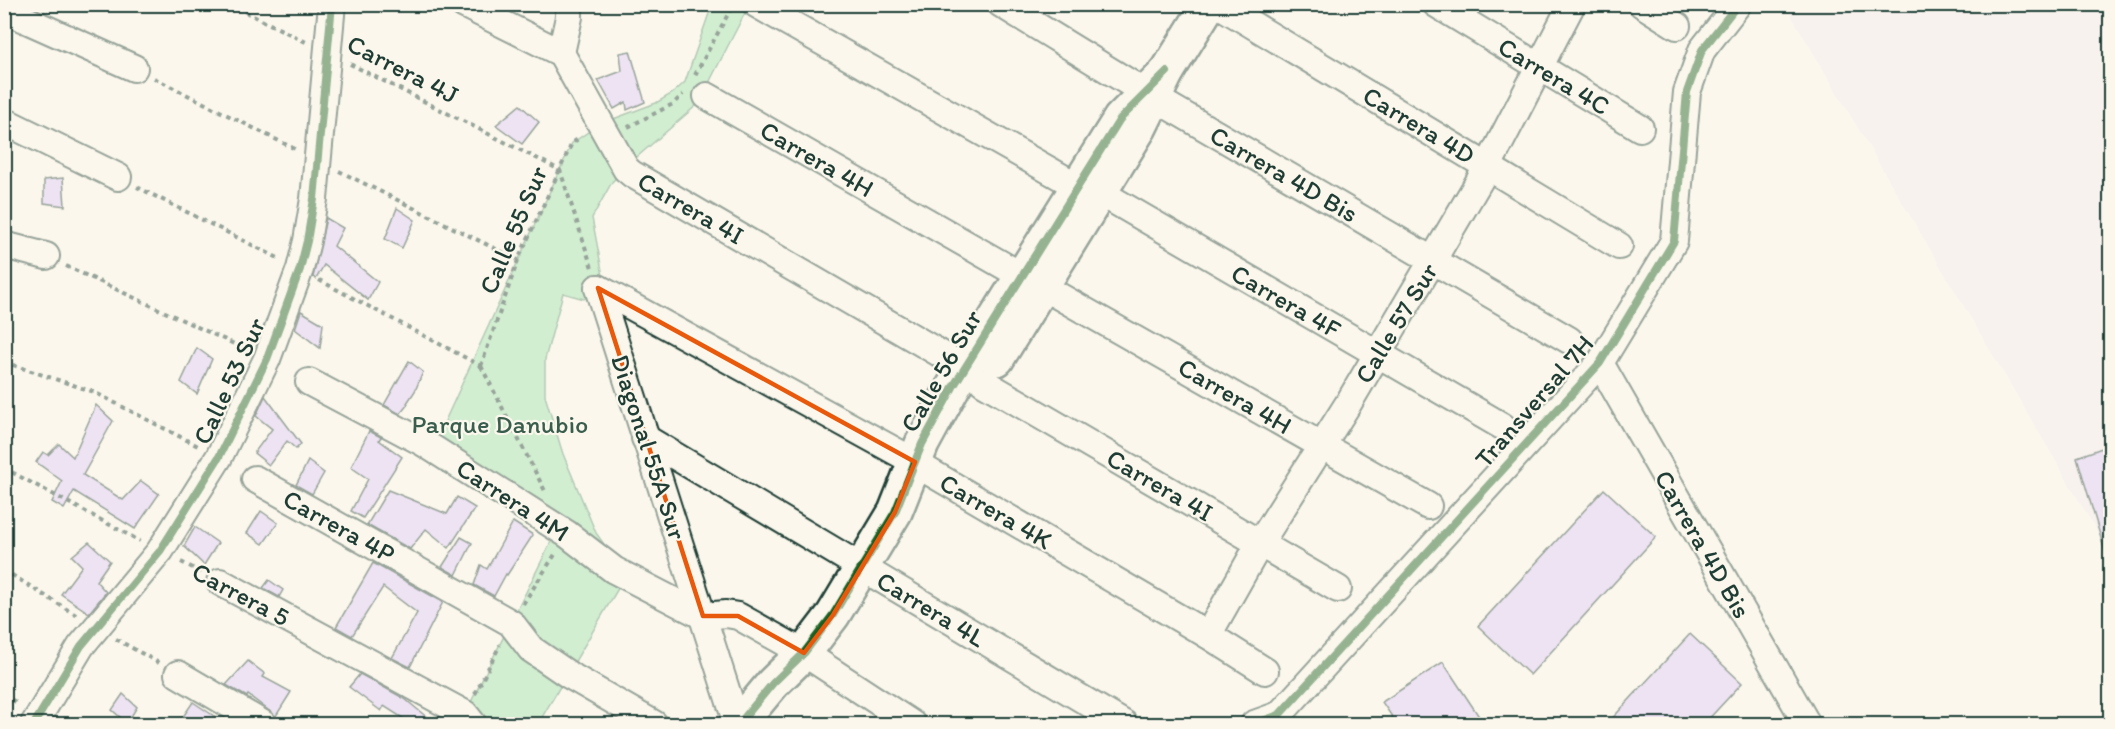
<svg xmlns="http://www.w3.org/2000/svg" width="2115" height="729" font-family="Itim,sans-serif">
	<rect width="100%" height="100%" fill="#fbf7ec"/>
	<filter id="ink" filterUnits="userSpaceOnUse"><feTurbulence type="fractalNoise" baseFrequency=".0167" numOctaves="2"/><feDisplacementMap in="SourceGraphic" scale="12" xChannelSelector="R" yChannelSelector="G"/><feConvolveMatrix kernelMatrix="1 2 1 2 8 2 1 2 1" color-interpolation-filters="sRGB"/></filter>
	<g filter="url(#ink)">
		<path fill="#f2eaf0" d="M1785,5h325v549l-57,-98z"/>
		<path fill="#9fe3af" stroke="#5f9072" stroke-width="1.5" d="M712,5h37l-51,99 -68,59 -18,19 -20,36 12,63 -20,18 -21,-6 -18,66v37l18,58 33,79 30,42 -88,149h-78l101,-202 -126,-79 137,-300 28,-19 56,-21 17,-10 12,-11z"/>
		<g fill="#ddcafb" stroke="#1f3d34" stroke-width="1.5">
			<path d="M630,51l15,51 -18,8 -1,-8 -12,7 -16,-29 24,-9 -2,-18z"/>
			<path d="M520,105l19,17 -17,22 -26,-19z"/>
			<path d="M63,178l2,28 -21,-3v-23z"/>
			<path d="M397,208l18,12 -13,28 -17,-9z"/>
			<path d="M326,218l17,10 -9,18 44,36 -10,18 -44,-35 -8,14 -3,-2z"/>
			<path d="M301,311l22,13 -3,24 -25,-19z"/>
			<path d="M197,348l15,11 -15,35 -16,-12z"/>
			<path d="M409,361l14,11 -8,19 -8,12 1,1 -8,10 -16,-9z"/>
			<path d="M265,396l36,48 -5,5 -9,-8 -18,24 -15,-12 18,-24 -16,-13z"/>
			<path d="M96,405l17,16 -30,54 40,25 18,-19 18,13 -24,35 -61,-38 -10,18 -12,-7 10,-21 -26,-19 7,-10 5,3 11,-11 14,13z"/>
			<path d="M369,431l12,6 -2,3 23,17 -39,61 -12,-7 17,-32 -17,-12z"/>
			<path d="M2110,445v106l-5,1 -28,-95z"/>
			<path d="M308,461l16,12 -12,21 -16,-9z"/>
			<path d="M1604,489l52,48 -126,138 -52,-49z"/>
			<path d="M388,490l59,24 10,-17 18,11 -26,40 -23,-19 -16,20 -43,-24z"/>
			<path d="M261,511l17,12 -15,21 -16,-11z"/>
			<path d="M513,522l20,13 -26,40 -1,-1 -12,22 -20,-11 7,-20 6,4z"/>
			<path d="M195,527l23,16 -14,22 -20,-19z"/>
			<path d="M461,537l11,6 -16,32 -14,-8z"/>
			<path d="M89,542l21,19 -14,20 10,11 -17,21 -28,-19 21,-28 -10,-10z"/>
			<path d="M373,563l70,39 -33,65 -18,-9 25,-45 -34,-26 -31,49 -16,-9z"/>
			<path d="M269,580l14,10 -4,7 -16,-9z"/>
			<path d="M1690,634l52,49 -38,41h-97z"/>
			<path d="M248,661l17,13 -2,3 28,15 -15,24 -28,-21 -1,2 -21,-12z"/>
			<path d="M1443,662l41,62h-87l-15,-22z"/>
			<path d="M360,674l45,25 30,25h-23l-28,-18 -3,5 -32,-24z"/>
			<path d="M123,694l14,13 -10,16 -15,-13z"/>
			<path d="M193,702l33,22h-48z"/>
		</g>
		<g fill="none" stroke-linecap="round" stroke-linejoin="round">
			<defs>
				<g id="street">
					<path d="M463,4l98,49 65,116 6,5 333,194"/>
					<path d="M756,4l321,182"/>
					<path d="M1001,4l145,89 423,247"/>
					<path d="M1218,4l401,242"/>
					<path d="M1436,4l204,124"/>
					<path d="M1642,4l35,22"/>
					<path d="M4,10l130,58"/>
					<path d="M561,53l8,-36v-13"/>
					<path d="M707,96l315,180"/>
					<path d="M4,121l114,56"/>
					<path d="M1101,193l401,233"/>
					<path d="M4,245l42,11"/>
					<path d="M1043,287l385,219"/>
					<path d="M598,288l317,174 13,9 280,164 57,36"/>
					<path d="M598,288l139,436"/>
					<path d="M1600,363l207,361"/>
					<path d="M309,382l115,61 143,91 47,36 89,46 23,-2 12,2 66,37 108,71"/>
					<path d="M983,382l355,207"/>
					<path d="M645,438l479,286"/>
					<path d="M255,479l256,144 20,26 38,26 85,49"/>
					<path d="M220,582l245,132 8,10"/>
					<path d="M1208,635l52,-92 88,-139 140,-238 84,-162"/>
					<path d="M178,674l85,50"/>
					<path d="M34,724l47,-78 79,-95 59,-94 48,-98 33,-90 7,-28 7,-42 18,-195"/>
					<path d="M1254,724l25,-9 321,-352 74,-122 13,-149 15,-42 36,-46"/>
				</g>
				<g id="secondary">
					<path d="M997,359l143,-232 27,-55 42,-68"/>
					<path d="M739,724l34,-41 31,-30 29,-38 62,-103 27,-68 31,-57 167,-268 47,-47"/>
				</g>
			</defs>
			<use href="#street" stroke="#1f3d34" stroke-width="30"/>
			<use href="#secondary" stroke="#1f3d34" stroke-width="38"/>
			<g stroke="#1f3d34" stroke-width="4" stroke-dasharray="4.5 4.5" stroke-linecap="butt">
				<path d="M229,4l77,38"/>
				<path d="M350,64l210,106 32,98"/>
				<path d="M695,75l38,-70"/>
				<path d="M154,78l141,71"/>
				<path d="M628,127l45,-23 10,-10"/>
				<path d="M339,171l179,89"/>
				<path d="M137,187l141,71"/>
				<path d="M66,266l181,84"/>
				<path d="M319,280l162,86"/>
				<path d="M4,362l90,30 106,55"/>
				<path d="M481,366l64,125"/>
				<path d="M481,366l37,-106 54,-117 9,-6"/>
				<path d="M4,468l136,73"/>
				<path d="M181,562l20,10"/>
				<path d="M4,570l72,45"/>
				<path d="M523,604l33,-51"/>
				<path d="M116,639l43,24"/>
				<path d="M475,694l25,-49"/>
				<path d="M4,695l15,9"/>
			</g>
			<use href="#street" stroke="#fbf7ec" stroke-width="26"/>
			<use href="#secondary" stroke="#fbf7ec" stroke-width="33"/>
			<defs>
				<g id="cycleway">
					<path d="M34,724l47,-78 79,-95 59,-94 48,-98 33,-90 7,-28 7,-42 18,-195"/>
					<path d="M739,724l34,-41 31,-30 29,-38 62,-103 27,-68 31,-57 167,-268 47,-47"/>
					<path d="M1254,724l25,-9 321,-352 74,-122 13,-149 15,-42 36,-46"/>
				</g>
			</defs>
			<use href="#cycleway" stroke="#fbf7ec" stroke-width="11"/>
			<use href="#cycleway" stroke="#1b5e20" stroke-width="8"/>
		</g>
	</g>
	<path d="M0 0H2115V729H0ZM598,288l317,174 -20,50 -62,103 -29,38 -66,-37h-35z" fill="#fbf7ec" fill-opacity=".55" fill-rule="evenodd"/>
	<path fill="none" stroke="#e8590c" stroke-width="4.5" stroke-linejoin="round" d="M598,288l317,174 -20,50 -62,103 -29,38 -66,-37h-35z"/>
	<g text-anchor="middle" stroke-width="4.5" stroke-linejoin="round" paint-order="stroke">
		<g font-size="26" fill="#1f3d34" stroke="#fbf7ec">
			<text transform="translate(403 69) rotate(27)" y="9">Carrera 4J</text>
			<text transform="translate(1554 76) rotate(31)" y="9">Carrera 4C</text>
			<text transform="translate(1419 125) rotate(31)" y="9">Carrera 4D</text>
			<text transform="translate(817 159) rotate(30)" y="9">Carrera 4H</text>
			<text transform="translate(1284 174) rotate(30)" y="9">Carrera 4D Bis</text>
			<text transform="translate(691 208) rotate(30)" y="9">Carrera 4I</text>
			<text transform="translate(513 230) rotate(-67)" y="9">Calle 55 Sur</text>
			<text transform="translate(1286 301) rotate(30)" y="9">Carrera 4F</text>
			<text transform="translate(1396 323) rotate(-59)" y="9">Calle 57 Sur</text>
			<text transform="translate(941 371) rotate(-60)" y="9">Calle 56 Sur</text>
			<text transform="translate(229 381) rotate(-65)" y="9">Calle 53 Sur</text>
			<text transform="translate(1235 396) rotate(30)" y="9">Carrera 4H</text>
			<text transform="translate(1534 401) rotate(-49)" y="9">Transversal 7H</text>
			<text transform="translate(649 447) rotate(72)" y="9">Diagonal 55A Sur</text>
			<text transform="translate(1160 485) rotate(30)" y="9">Carrera 4I</text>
			<text transform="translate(513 500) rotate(33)" y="9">Carrera 4M</text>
			<text transform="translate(996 511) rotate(30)" y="9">Carrera 4K</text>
			<text transform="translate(339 526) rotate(29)" y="9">Carrera 4P</text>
			<text transform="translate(1703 544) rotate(60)" y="9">Carrera 4D Bis</text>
			<text transform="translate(241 594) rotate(28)" y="9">Carrera 5</text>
			<text transform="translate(931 609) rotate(31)" y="9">Carrera 4L</text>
		</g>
		<g font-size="26" fill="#395e4d" stroke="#fbf7ec">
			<text x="500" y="433">Parque Danubio</text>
		</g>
	</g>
	<rect width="2115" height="729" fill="none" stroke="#fbf7ec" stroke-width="24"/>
	<rect x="12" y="12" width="2091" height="705" fill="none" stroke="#1f3d34" stroke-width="2" filter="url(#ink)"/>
</svg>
